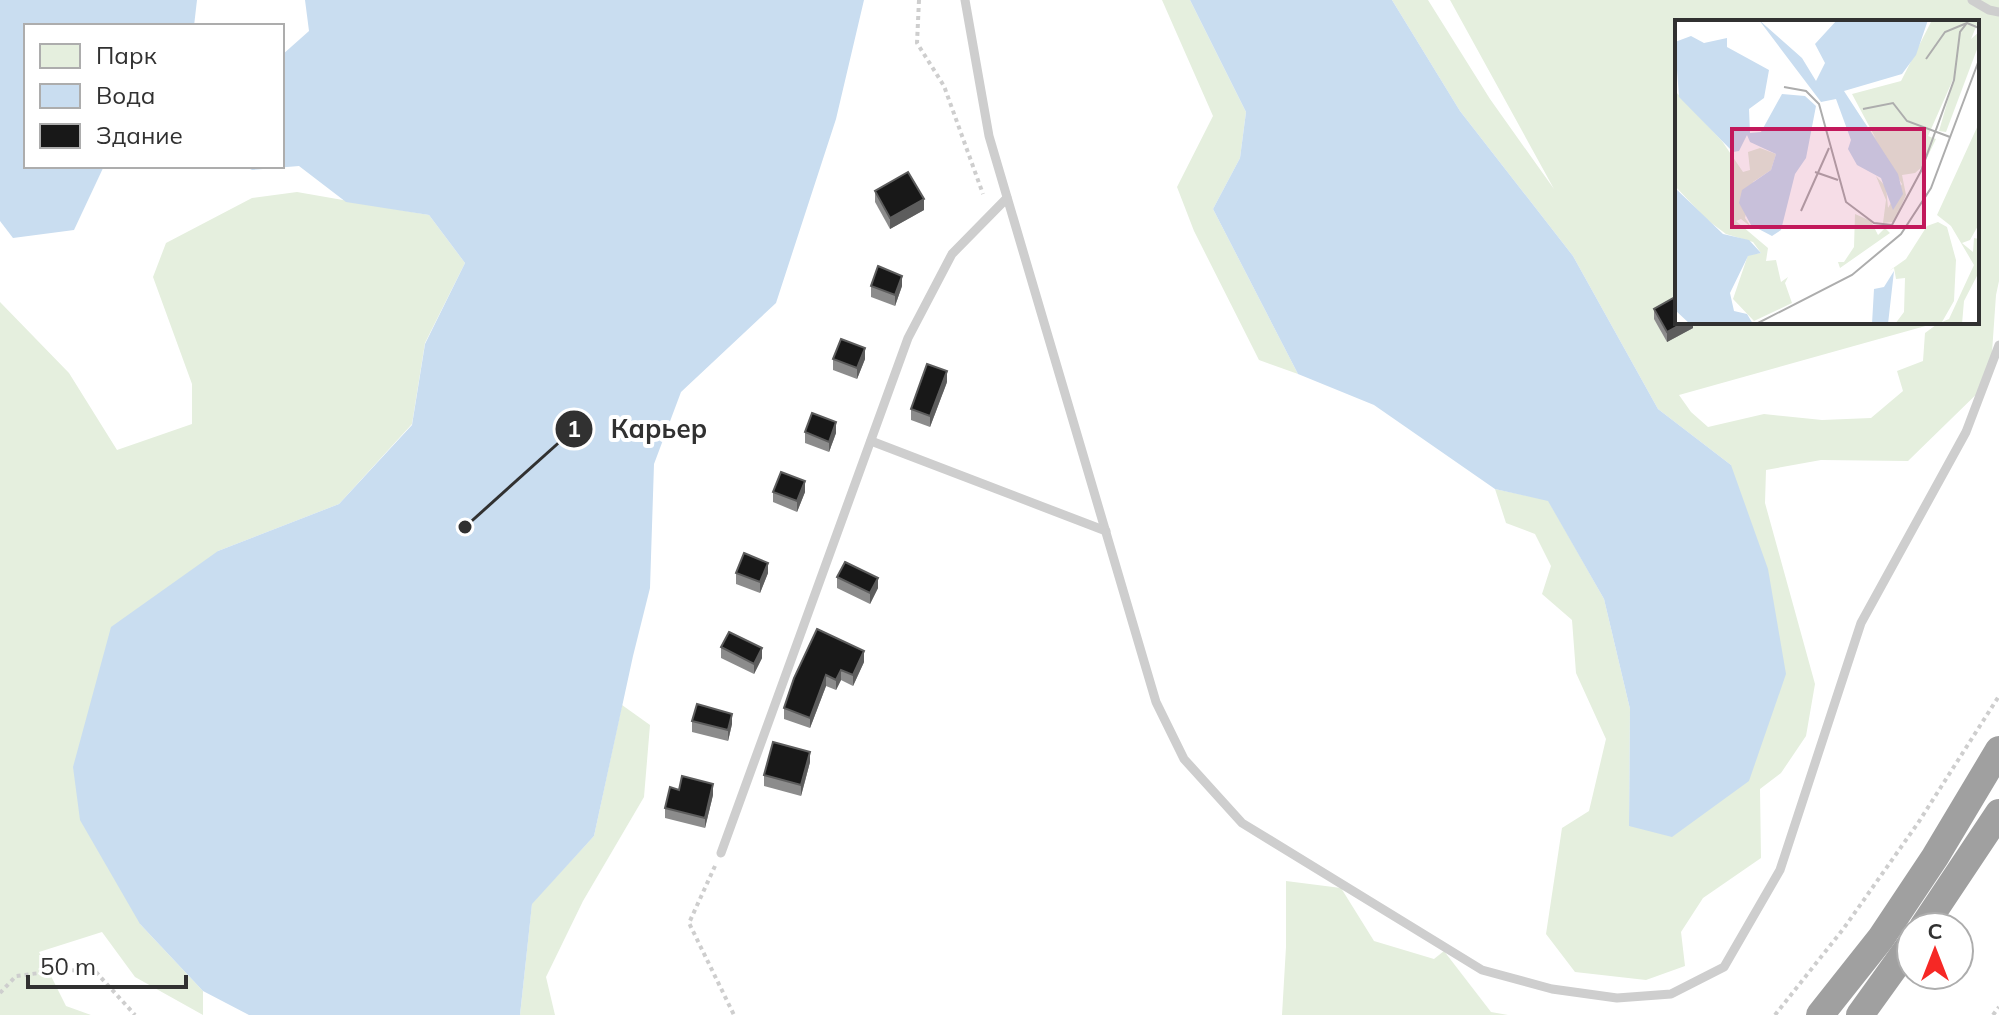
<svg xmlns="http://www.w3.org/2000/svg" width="1999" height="1015" font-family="Mulish,sans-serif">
	<rect width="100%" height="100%" fill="#fff"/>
	<g fill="#e5efde" fill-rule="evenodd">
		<path d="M1162,0h28l56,112 -6,46 -27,51 85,165 -39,-14 -65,-129 -17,-44 36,-71z"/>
		<path d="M1392,0h36l62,99 64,90 -104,-189h549v281l-3,14 -6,86 -82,80 -87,-1 -55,10 -1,33 50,181 -9,52 -25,37 -21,16 1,69 -58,40 -22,34 4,34 -39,14 -71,-8 -29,-38 16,-106 27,-17 17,-72 -30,-66 -4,-53 -30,-26 9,-28 -16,-32 -29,-11 -11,-34 53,11 56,99 26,110 -1,118 102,-362 -73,-56 -85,-153 -113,-145zM1677,22h300v300h-37l-15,11 -2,28 -26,10 6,20 -32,27 -49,2 -58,-6 -56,13 -17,-15 -12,-17 250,-70 1,-3h-253z"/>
		<path d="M297,192l132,23 36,48 -40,80 -13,81 -73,80 -121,47 -78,373 63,67v24l-68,-38 -33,-45 -63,20 27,54 25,9h-91v-713l69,71 48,77 75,-26v-40l-39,-107 13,-34 86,-45z"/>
		<path d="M622,705l28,20 -6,72 -61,104 -37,76 9,38h-35l12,-112 62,-67z"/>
		<path d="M1286,881l55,7 33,53 60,18 10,-8 47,61 17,3h-226l4,-68z"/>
	</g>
	<g fill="#c9ddf0">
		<path d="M0,0h197l-3,26h-168v140h78l-30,64 -61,8 -13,-17z"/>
		<path d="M305,0h559l-28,119 -60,184 -95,89 -27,72 -4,124 -17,68 -39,180 -62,68 -12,111h-271l-46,-24 -63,-67 -60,-104 -7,-53 38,-140 107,-76 121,-47 73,-79 13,-81 40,-81 -36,-48 -83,-13 -47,-36 -47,4 -8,-4h38v-111l27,-24z"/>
		<path d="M1190,0h202l68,111 113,145 85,153 73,56 37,104 18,105 -37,107 -77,56 -43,-11 1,-117 -26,-110 -56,-98 -53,-12 -121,-84 -76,-31 -85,-165 27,-51 6,-46z"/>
	</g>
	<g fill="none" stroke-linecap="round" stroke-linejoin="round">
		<g stroke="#cecece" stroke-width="4" stroke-dasharray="4 4" stroke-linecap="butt">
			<path d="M919,0l-2,43 27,43 39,108"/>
			<path d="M715,866l-26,57 45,92"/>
			<path d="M0,993l16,-17 47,-6 32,1 40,44"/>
			<path d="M1775,1015l69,-87 74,-105 81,-127"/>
			<path d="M1993,1015l6,-8"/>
		</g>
		<g stroke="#cecece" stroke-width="9">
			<path d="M965,0l24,136 167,566 28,57 58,64 240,147 70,19 65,9 54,-4 53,-27 56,-97 81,-247 105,-191 33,-87"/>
			<path d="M1972,0l17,10 10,2"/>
			<path d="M871,441l235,90"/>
			<path d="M721,853l187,-515 44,-84 55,-56"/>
		</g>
		<g stroke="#a0a0a0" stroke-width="28">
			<path d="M1923,927l76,-114"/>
			<path d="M1820,1015l61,-77 54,-81 64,-107"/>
			<path d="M1860,1015l51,-71"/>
		</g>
	</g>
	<g fill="#8c8c8c">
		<path d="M875,191l49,19 -34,19 -15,-27z"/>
		<path d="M871,286h31l-7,20 -24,-9z"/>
		<path d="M1654,309l39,13v6l-26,14 -13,-23z"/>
		<path d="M833,359h32l-8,20 -24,-9z"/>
		<path d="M947,382l-17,45 -19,-7v-11z"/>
		<path d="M805,432l31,1 -7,19 -24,-9z"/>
		<path d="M773,492h32l-8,20 -24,-10z"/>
		<path d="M736,573h32l-8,20 -24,-9z"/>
		<path d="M837,577l41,11 -8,16 -33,-16z"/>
		<path d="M721,647l41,11 -8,16 -33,-16z"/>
		<path d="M864,662l-11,24 -12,-6 -5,10 -10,-4 -16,42 -26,-9v-11l10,-30z"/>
		<path d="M692,721l40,3 -4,17 -36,-9z"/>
		<path d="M810,762l-9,34 -37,-10v-11z"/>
		<path d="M713,795l-8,33 -40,-10v-10z"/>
	</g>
	<g fill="#5d5d5d">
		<path d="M924,199v11l-34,19v-11z"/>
		<path d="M902,276v10l-7,20v-11z"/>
		<path d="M1685,322h8v6l-26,14v-10z"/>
		<path d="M865,348v11l-8,20v-11z"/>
		<path d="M947,371v11l-17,45v-11z"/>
		<path d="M836,422v11l-7,19v-10z"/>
		<path d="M805,481v11l-8,20v-11z"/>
		<path d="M768,563v10l-8,20v-11z"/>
		<path d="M878,578v10l-8,16v-11z"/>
		<path d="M762,648v10l-8,16v-10z"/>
		<path d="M864,651v11l-11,24v-11z"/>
		<path d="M841,670v10l-5,10v-10z"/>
		<path d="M826,675v11l-16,42v-10z"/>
		<path d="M732,714v10l-4,17v-11z"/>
		<path d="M810,752v10l-9,34v-11z"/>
		<path d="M713,784v11l-8,33v-10z"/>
	</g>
	<g fill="#181818" stroke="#5d5d5d" stroke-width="2">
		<path d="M908,172l16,27 -34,19 -15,-27z"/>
		<path d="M878,266l24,10 -7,19 -24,-9z"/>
		<path d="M1677,296v26h8l-18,10 -13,-23z"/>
		<path d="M841,339l24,9 -8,20 -24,-9z"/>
		<path d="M927,364l20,7 -17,45 -19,-7z"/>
		<path d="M812,413l24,9 -7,20 -24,-10z"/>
		<path d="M781,472l24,9 -8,20 -24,-9z"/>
		<path d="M744,553l24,10 -8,19 -24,-9z"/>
		<path d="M845,562l33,16 -8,15 -33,-16z"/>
		<path d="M817,629l47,22 -11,24 -12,-5 -5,10 -10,-5 -16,43 -26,-10 10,-30z"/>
		<path d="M729,632l33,16 -8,16 -33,-17z"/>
		<path d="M697,704l35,10 -4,16 -36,-9z"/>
		<path d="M773,742l37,10 -9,33 -37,-10z"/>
		<path d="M682,776l31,8 -8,34 -40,-10 5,-21 9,3z"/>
	</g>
	<g transform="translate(1675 20)">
		<rect width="304" height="304" fill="#fff"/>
		<path d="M257,0h47l-8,19 8,-7v12l-33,88 -7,-1 16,-56 -27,61 8,3 -13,27 -8,7 -13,2 4,20 -12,27 -11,1 3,-23 -10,-24 10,11 2,21 14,-24 -58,-91 32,46 -24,-45 49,-13zM0,71l47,50 21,31 7,-2 -2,-18 12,-4 16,6 -5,16 -18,12 -8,36 6,9 -10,-8 -5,2 32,27 -2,13 10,-1 5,22 7,-5 -3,6 7,20 -38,18 -21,-22 15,-44 13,-2 -8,-11 -27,-8 -20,-15 -31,-33zM304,103v101l-9,16 -8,3 11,9 1,-14 5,1v33l-15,29 -2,23h-67l9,-12 1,-34 -9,1 -2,-11 -5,3 17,-12 21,-33 11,-4 9,5 9,33 -2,41 -12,21 7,-3 25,-54 -23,-39 -14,-11zM180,194l16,7 7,14 7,-7 5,5 -50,35 -2,-6h6l10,-15z" fill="#e5efde"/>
		<path d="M84,0l43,38 14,23 9,-18 -10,-19 22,-24h91l-12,35 -14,19 -58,17 54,83 5,20 -10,16 -12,-32 -24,-13 -9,-16 3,-9 -15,-41 -15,3zM16,16l13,7 23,-5v9l42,23 -5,28 -15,11 1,24 11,-1 21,-38 23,2 11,10 -10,52 -11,16 -14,56 -9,6 -21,-11 -12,-22 3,-13 29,-20 5,-16 -26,-12 -3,-7 -8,16 -6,1 -54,-55 -4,-55zM0,168l48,46 26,6 12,13 -13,3 -18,37 4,18 13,3 6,10h-63l-15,-14zM219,251l-6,53h-16l2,-35 10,-2z" fill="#c9ddf0"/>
		<path fill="none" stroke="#adadad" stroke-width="2" d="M251,39l19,-27 22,-9M109,67l22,4 13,13 27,98 28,21 18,2 29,-54 33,-91 6,-48 7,-9 12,5M188,89l30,-6 14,18 43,16M140,152l23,8M126,191l28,-63M81,304l96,-49 49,-41 30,-46 48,-128"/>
		<path fill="#c2185b" fill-opacity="0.15" stroke="#c2185b" stroke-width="4" d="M57,109h192v98h-192z"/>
		<rect width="304" height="304" fill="none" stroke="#313131" stroke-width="4"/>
	</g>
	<path fill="none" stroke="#313131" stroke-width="3" d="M465 527L574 429"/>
	<g fill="#313131" stroke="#fff" stroke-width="3">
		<circle cx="465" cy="527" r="8"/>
		<circle cx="574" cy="429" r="20"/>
	</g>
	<g font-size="24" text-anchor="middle" font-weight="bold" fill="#fff">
		<text x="574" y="437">1</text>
	</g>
	<g font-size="26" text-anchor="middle" font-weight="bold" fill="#313131" stroke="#fff" stroke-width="8" stroke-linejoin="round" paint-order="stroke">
		<text x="659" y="438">Карьер</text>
	</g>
	<rect x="24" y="24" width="260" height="144" fill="#ffffff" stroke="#adadad" stroke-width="2"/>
	<rect x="40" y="44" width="40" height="24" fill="#e5efde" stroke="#adadad" stroke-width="2"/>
	<text x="96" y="64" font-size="24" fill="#313131">Парк</text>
	<rect x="40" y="84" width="40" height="24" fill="#c9ddf0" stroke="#adadad" stroke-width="2"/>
	<text x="96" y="104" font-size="24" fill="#313131">Вода</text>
	<rect x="40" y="124" width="40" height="24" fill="#181818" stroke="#adadad" stroke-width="2"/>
	<text x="96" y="144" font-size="24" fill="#313131">Здание</text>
	<g transform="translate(1935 951)"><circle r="38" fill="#ffffff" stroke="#adadad" stroke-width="2"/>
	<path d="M0-6L14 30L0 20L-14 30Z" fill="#f62825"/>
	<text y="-12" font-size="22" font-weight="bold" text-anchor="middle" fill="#313131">С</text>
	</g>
	<path d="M28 975v12h158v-12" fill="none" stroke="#313131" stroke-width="4"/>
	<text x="40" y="975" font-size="24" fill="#313131" stroke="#ffffff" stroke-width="6" paint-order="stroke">50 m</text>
</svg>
